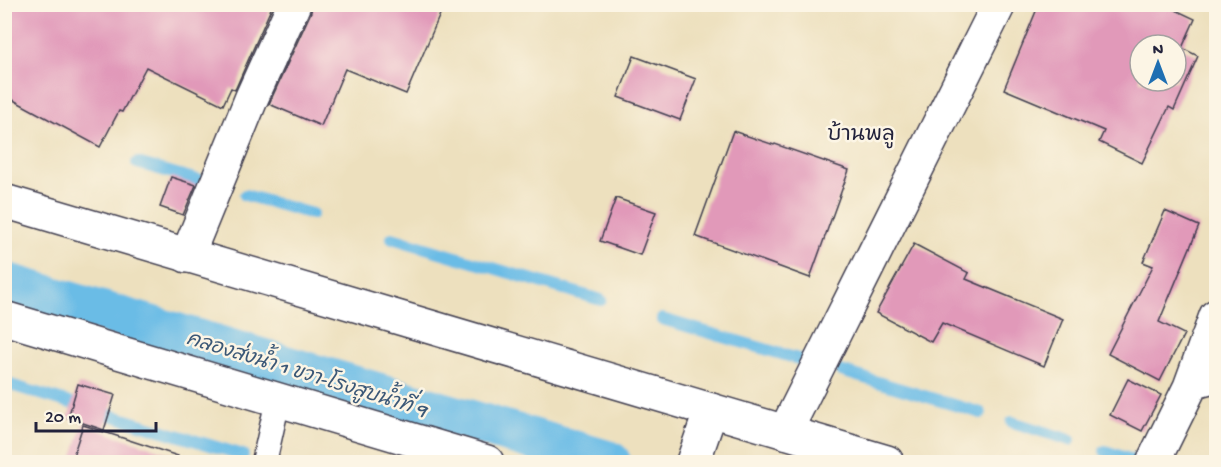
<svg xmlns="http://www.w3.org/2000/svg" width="1221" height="467" font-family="'Gochi Hand','Playpen Sans Thai',sans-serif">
	<rect width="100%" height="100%" fill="#fcf5e5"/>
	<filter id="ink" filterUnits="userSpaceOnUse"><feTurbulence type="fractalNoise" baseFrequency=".0167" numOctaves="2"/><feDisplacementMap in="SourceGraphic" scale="12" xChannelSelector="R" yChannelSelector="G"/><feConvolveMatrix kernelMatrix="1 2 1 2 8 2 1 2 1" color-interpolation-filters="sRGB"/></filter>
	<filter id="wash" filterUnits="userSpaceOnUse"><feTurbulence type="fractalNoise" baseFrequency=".008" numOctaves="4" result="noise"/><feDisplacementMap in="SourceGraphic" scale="24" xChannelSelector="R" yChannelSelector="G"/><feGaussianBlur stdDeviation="1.35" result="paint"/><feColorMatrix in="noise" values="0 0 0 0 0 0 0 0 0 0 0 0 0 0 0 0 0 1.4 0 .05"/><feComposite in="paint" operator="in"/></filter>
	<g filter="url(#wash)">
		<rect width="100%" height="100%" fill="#ede0be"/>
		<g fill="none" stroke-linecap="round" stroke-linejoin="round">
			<g stroke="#6abce6" stroke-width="12">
				<path d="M137,163l68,19"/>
				<path d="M245,195l67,19"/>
				<path d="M392,238l209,62"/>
				<path d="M662,319l140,41"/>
				<path d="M841,371l140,42"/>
				<path d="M4,383l239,72"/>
				<path d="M1012,422l58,18"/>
				<path d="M1105,451l33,11"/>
			</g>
			<path stroke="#6abce6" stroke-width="42" d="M4,283l606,179"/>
		</g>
		<g id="blocks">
			<g fill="#e199b9" fill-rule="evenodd">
				<path d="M4,4h269l-38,86 -4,-2 -8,17 -77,-38 -24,45 -3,-1 -19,36 -96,-52z"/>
				<path d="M312,4h110l19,8 -35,82 -61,-25 -24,57 -52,-22 42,-92z"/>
				<path d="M1039,4h124l32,15 -13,29 16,8 -24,54 -5,-3 -27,56 -43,-21 5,-11 -100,-42zM1140,45h36v36h-36z"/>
				<path d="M634,56l62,23 -16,41 -62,-23z"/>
				<path d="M733,131l41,14 1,-1 74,26 -39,108 -115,-42z"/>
				<path d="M171,177l25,8 -13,30 -23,-8z"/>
				<path d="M616,198l40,14 -16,43 -40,-14z"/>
				<path d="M1165,211l34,15 -40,96 25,12 -24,47 -52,-27 45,-88 -10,-4z"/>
				<path d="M914,244l55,29 -3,6 97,40 -19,47 -102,-43 -11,19 -55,-29z"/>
				<path d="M1128,379l33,16 -19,36 -32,-16z"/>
				<path d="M78,384l37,11 -11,35 -36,-12z"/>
				<path d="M83,425l95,31 -1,6h-106z"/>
			</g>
		</g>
	</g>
	<g filter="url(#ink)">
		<use href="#blocks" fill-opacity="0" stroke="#403e4f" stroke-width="1.5"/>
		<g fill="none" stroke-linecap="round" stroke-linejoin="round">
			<defs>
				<g id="service">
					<path d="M1190,387l26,-7"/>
					<path d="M264,462l14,-62"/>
				</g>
				<g id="minor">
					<path d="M187,256l65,-159 42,-93"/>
					<path d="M4,318l483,144"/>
					<path d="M785,432l214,-428"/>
					<path d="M693,462l18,-52"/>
					<path d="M1153,462l37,-75 26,-71"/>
				</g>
				<path id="secondary" d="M4,201l883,261"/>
			</defs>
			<use href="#service" stroke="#403e4f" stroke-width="27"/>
			<use href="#minor" stroke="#403e4f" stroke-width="36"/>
			<use href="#secondary" stroke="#403e4f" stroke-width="36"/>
			<use href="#service" stroke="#fff" stroke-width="24"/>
			<use href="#minor" stroke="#fff" stroke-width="33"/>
			<use href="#secondary" stroke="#fff" stroke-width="33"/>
		</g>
	</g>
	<g text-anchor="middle" stroke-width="5" stroke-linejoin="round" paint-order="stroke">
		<g font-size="20" font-style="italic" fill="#3b5877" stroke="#fcf5e5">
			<text transform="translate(307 373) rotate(17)" y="7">คลองส่งน้ำ 1 ขวา-โรงสูบน้ำที่ 9</text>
		</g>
		<g font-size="21" fill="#22223b" stroke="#fcf5e5">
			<text x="861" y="140">บ้านพลู</text>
		</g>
	</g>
	<rect width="1221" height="467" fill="none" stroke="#fcf5e5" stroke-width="24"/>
	<g transform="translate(1158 63)"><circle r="28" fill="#fcf5e5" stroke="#a5a1a1" stroke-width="1.5"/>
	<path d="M0-4.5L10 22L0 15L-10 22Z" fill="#1f6fb2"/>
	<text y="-9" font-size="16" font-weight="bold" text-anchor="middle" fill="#22223b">N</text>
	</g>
	<path d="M36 422v9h120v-9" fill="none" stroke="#22223b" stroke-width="3"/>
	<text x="45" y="422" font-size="18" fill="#22223b" stroke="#fcf5e5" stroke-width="4.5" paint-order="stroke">20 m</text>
</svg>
